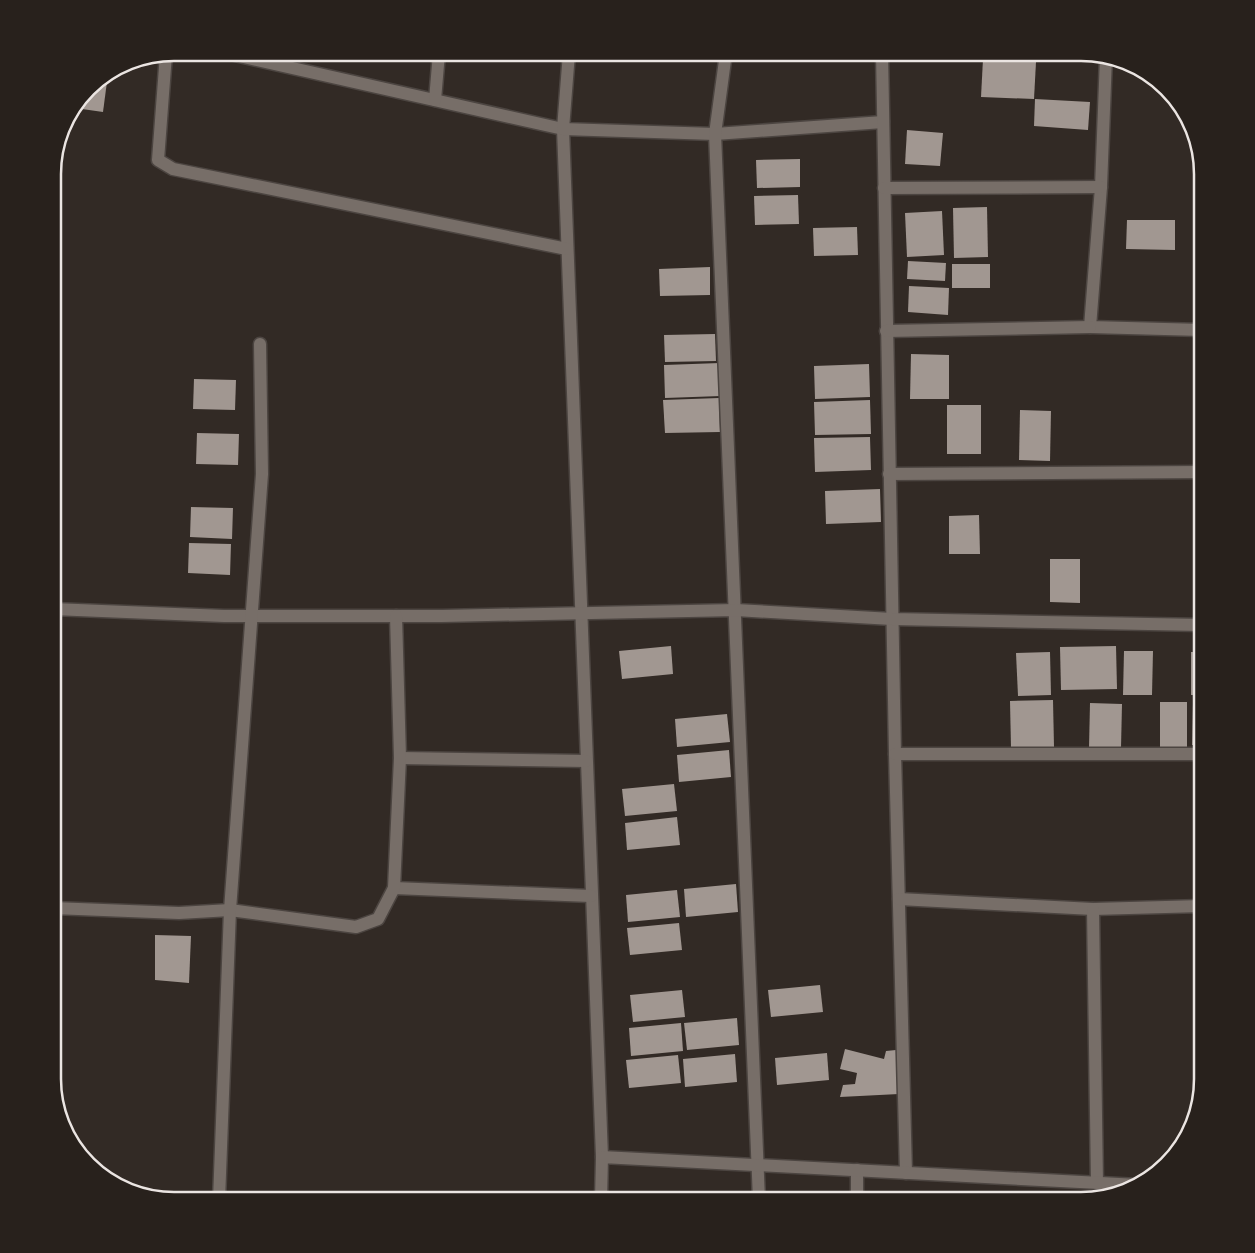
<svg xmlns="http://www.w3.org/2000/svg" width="1255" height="1253" font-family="'Sofia Sans Condensed',sans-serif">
	<rect width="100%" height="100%" fill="#322a25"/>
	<g fill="#a19791">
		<path d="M983,59l53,3 -2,37 -53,-2z"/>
		<path d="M108,74l-5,38 -28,-4 19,-25z"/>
		<path d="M1035,99l55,3 -2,28 -54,-4z"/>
		<path d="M907,130l36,3 -3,33 -35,-2z"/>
		<path d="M800,159v28l-43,1 -1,-28z"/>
		<path d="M798,195l1,29 -44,1 -1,-29z"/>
		<path d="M987,207l1,50 -34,1 -1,-50z"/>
		<path d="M942,211l2,44 -37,2 -2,-44z"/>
		<path d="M1127,220h48v30l-49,-1z"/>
		<path d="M857,227l1,28 -44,1 -1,-28z"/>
		<path d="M908,261l38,2 -1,18 -38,-2z"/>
		<rect x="952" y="264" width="38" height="24"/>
		<path d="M710,267v28l-50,1 -1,-27z"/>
		<path d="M909,286l40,2 -1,27 -40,-3z"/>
		<path d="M715,334l1,27 -51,1 -1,-27z"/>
		<path d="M911,354l38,1v44h-39z"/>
		<path d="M720,363l1,33 -56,2 -1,-33z"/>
		<path d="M869,364l1,33 -55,2 -1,-33z"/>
		<path d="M194,379l42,1 -1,30 -42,-1z"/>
		<path d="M719,398l1,34 -55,1 -2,-33z"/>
		<path d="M870,400l1,34 -56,1 -1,-33z"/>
		<rect x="947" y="405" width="34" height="49"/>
		<path d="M1020,410l31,1 -1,50 -31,-1z"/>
		<path d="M197,433l42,1 -1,31 -42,-1z"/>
		<path d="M870,437l1,33 -56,2 -1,-34z"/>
		<path d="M880,489l1,33 -55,2 -1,-33z"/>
		<path d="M191,507l42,1 -1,31 -42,-2z"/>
		<path d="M979,515l1,39h-31v-38z"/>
		<path d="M189,543l42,1 -1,31 -42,-2z"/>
		<path d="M1050,559h30v44l-30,-1z"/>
		<path d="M671,646l2,28 -51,5 -3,-28z"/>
		<path d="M1116,646l1,43 -56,1 -1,-43z"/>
		<path d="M1124,651h29l-1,44h-29z"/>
		<path d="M1050,652l1,43 -33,1 -2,-43z"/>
		<rect x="1191" y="652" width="11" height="43"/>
		<path d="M1053,700l1,47 -43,1 -1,-47z"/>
		<path d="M1160,702h27v47l-27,-1z"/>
		<path d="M1090,703l32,1 -1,44h-32z"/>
		<path d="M1193,704l9,1v41l-10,-1z"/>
		<path d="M727,714l3,28 -53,5 -2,-28z"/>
		<path d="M729,750l2,27 -52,5 -2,-27z"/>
		<path d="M674,784l3,27 -52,5 -3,-27z"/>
		<path d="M677,817l3,28 -53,5 -2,-27z"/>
		<path d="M736,884l2,28 -52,5 -2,-28z"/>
		<path d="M677,890l3,27 -52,5 -2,-27z"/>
		<path d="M679,923l3,27 -52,5 -3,-27z"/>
		<path d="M155,935l36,1 -2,47 -34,-3z"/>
		<path d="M820,985l3,27 -52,5 -3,-27z"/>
		<path d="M682,990l3,27 -52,5 -3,-27z"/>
		<path d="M737,1018l2,27 -52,5 -3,-27z"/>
		<path d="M681,1023l2,28 -52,5 -2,-28z"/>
		<path d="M845,1049l39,10 2,-8 10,-1 3,44 -59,3 3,-12 12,-1 2,-11 -17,-4z"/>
		<path d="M827,1053l2,27 -52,5 -2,-27z"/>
		<path d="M735,1054l2,28 -52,5 -2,-28z"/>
		<path d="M678,1055l3,28 -52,5 -3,-28z"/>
	</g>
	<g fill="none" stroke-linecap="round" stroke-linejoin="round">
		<defs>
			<g id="minor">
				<path d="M226,53l337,76 39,1028"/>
				<path d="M569,53l-6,76 152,5 168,-12"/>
				<path d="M726,53l-11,81 44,1066"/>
				<path d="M882,53l13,701 11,419"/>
				<path d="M166,54l-8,106 15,9 394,80"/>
				<path d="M1106,57l-5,130 -11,140 112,3"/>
				<path d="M435,100l4,-47"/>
				<path d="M884,188l217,-1"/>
				<path d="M886,331l204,-4"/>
				<path d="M889,474l313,-2"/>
				<path d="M53,609l171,7h218l294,-6 156,9 310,6"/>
				<path d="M895,754h307"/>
				<path d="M400,758l186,3"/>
				<path d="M394,888l197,8"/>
				<path d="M899,899l194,10 109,-3"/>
				<path d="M53,908l126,5 51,-3 126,17 22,-8 16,-31 6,-130 -4,-142"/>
				<path d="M1093,909l4,274"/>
				<path d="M857,1170v30"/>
				<path d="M219,1200l11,-290 32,-436 -2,-130"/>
				<path d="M601,1200l1,-43 536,28"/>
			</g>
		</defs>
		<use href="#minor" stroke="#4c4541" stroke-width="15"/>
		<use href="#minor" stroke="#776e68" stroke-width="12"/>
	</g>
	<path d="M0 0H1255V1253H0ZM174 61H1081A113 113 0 0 1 1194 174V1079A113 113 0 0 1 1081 1192H174A113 113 0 0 1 61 1079V174A113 113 0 0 1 174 61Z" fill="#28211c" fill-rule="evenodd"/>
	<path fill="none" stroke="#ebe5e2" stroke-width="2.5" d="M174 61H1081A113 113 0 0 1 1194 174V1079A113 113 0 0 1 1081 1192H174A113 113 0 0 1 61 1079V174A113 113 0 0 1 174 61Z"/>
</svg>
